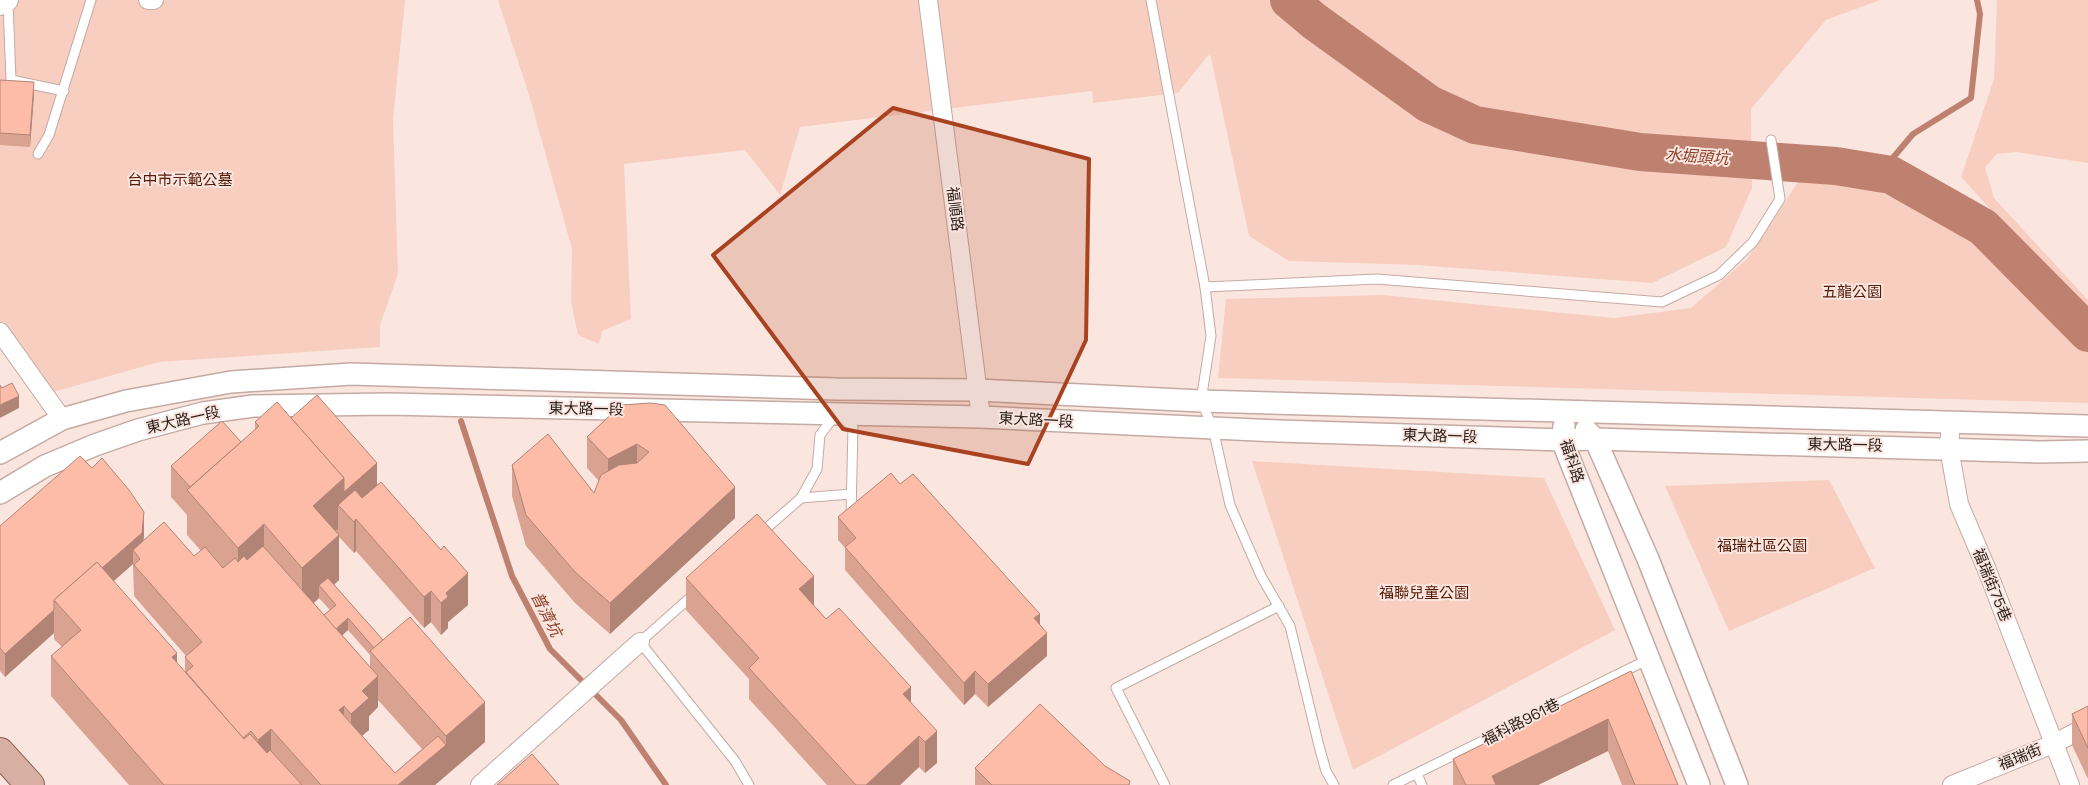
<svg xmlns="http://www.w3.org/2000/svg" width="2088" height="785" font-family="'Space Grotesk','Noto Sans TC',sans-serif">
	<rect width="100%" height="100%" fill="#fbe6df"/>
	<g fill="#f8cec1">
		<path d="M0,0h405l-12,119 5,155 -18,51v22l-221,15 -109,31 -50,-70z"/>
		<path d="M498,0h1382l-54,20 -75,89 1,79 -26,59 -74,36 -235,-18 -128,-4 -40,-25 -39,-183 -32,40 -85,10 -1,-12 -292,36 -20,68 -35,-45 -121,14 7,155 -29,12 -3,13 -21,-9 -7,-34 1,-52 -43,-154z"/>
		<path d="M1997,0h91v163l-72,-11 -19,2 -12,13 9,31 94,102v16l-127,-139 33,-98z"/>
		<path d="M1848,178l52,23 51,29 21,3 116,117v53l-870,-25 8,-79 157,-4 231,23 77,-10 57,-50 52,-79z"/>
		<path d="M1252,461l292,17 71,152 -262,140z"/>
		<path d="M1829,480l46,88 -146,63 -64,-145z"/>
	</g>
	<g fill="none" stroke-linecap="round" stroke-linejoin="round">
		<g stroke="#be816f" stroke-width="6">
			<path d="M1880,173l33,-39 58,-36 9,-84 -3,-14"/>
			<path d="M461,421l51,155 38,73 71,71 45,65"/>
		</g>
		<path stroke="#be816f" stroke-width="38" d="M1289,0l25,21 115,83 46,21 165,27 196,14 55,9 92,52 105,106"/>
		<defs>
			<g id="service">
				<path d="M1151,0l54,287 6,49 -10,65 12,27 17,77 31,71 29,50 29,120 7,25 8,14"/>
				<path d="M8,2l3,78 53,11"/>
				<path d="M38,154l11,-19 42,-135"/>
				<path d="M1205,287l172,-8 285,23 57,-27 34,-33 27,-43 -9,-59"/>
				<path d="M801,498l50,-4"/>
				<path d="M761,533l40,-35 16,-29 3,-34 16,-21 17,13 -2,88"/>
				<path d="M694,594l-54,48 95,119 14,24"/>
				<path d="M1417,774l5,11"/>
				<path d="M1165,785l-49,-97 163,-82"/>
				<path d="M1393,785l256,-126"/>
			</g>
			<g id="minor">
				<path d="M148,0h6"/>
				<path d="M928,0l53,417"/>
				<path d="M0,6l8,-4 1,-2"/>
				<path d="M0,332l62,87"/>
				<path d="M1951,422l-2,26 10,56 28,66 83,215"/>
				<path d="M480,785l160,-143"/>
				<path d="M1952,785l101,-41 35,-18"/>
			</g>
			<g id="tertiary">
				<path d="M1564,426l-2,14 137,345"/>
				<path d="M1586,430l9,9 53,120 89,226"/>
				<path d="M0,453l62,-34 64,-18 105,-19 120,-8 486,15 141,1 223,11 887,25"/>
				<path d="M0,493l45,-27 50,-21 43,-15 65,-17 50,-7 135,-2 593,13 298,14 283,9 33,-1 444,13 49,-1"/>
			</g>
			<path id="primary" d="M0,752l30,33"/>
		</defs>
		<use href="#service" stroke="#c4aaa3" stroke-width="11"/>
		<use href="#minor" stroke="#c4aaa3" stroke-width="20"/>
		<use href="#tertiary" stroke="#c4aaa3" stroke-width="24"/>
		<use href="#primary" stroke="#8a5b4c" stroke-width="30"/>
		<use href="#service" stroke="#fff" stroke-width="9"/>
		<use href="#minor" stroke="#fff" stroke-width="18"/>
		<use href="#tertiary" stroke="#fff" stroke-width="21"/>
		<use href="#primary" stroke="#d8afa3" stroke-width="28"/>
	</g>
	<g fill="#daa290" fill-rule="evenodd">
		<path d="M0,80l34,15 -4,52 -30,-2z"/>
		<path d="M621,405l114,113 -125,116 -35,-31 -49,-57 -14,-50v-31l82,28 5,-12 -12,-13v-31z"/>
		<path d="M291,418l86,67 91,120 -20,17v6l-7,7 -10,-13 -7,6 -68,-77 -2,2 -15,-16v43l-5,5 49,55 102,102 -50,43h-306l-78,-89v-40l11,-9 -8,-8v-6l-49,44 -5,-6v-145l144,9 -1,6 51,15 7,-5 -14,-16v-20l-16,-18v-31l70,-24 14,-12v-8zM133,564l1,32 52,60 -1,1v15l-8,-9 -63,-82zM319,598l11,12 -6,5 -10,-12zM348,630l22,25v12l-28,-32zM378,700l44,49 -27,24 -33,-37 7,-6v-14l9,-9z"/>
		<path d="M900,484l140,141 7,31 -59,51 -13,-13 -11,11 -119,-135v-22l-7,-8v-23z"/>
		<path d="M686,578l128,28 12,13 85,84 26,60 -12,10 -6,-6 -19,18h-73l-78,-86v-20l-63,-69z"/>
		<path d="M1631,671l47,114h-56l-14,-34 -70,34h-85v-26z"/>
		<path d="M2088,706v73l-16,-34v-31z"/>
		<path d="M1105,766l25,19h-155v-17z"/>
	</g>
	<g fill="#b18476">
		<path d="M34,82v13l-4,52v-12z"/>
		<path d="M19,396v12l-19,10v-13z"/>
		<path d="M637,444v32l-29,14v-31z"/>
		<path d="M377,463v31l-39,11v24l-25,22v-45l31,-28z"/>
		<path d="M735,487v31l-125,116v-31z"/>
		<path d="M144,512v23l-2,21 -9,-6v14l-62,54 -11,-12z"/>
		<path d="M356,519v32l-2,2v-31z"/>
		<path d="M264,524v45l-26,24v-45z"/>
		<path d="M339,535v45l-14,12 -6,-7v13l-17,15v-45z"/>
		<path d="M468,573v32l-20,17v6l-7,7v-32l5,-10z"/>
		<path d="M814,576v31l-15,-18z"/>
		<path d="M431,591v31l-7,6v-31z"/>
		<path d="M54,610v23l-49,44v-23z"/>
		<path d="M1040,614v23l-6,-19z"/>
		<path d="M348,618v12l-21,20v-13z"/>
		<path d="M1047,633v23l-59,51v-23z"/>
		<path d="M177,653v40l-5,-36z"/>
		<path d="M975,671v23l-11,11v-22z"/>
		<path d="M378,676v31l-9,9v14l-18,15v-31l11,-23z"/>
		<path d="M911,687v31l-8,-24z"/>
		<path d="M485,702v40l-50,43h-37l48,-40v-9z"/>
		<path d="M344,706v31l-5,-27z"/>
		<path d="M1608,719v32l-70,34h-46v-9z"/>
		<path d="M271,729v31l-13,12v-32z"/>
		<path d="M937,731v32l-12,10v-31z"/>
		<path d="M919,736v31l-19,18h-34z"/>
	</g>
	<g fill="#fdbca8" stroke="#b18476">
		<path d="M0,80l34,2 -4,53 -30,-2z"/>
		<path d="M12,383l7,13 -19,9v-20l2,3z"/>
		<path d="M317,395l60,68 -33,29v-14l-53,-60z"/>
		<path d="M277,402l67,76 -31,28 26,29 -37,33 -38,-44 -26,24 -51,-58 72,-64 -4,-4z"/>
		<path d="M651,403l14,2 70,82 -125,116 -35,-31 -49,-57 -14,-50 36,-31 46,59 7,-18 18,-10 18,-2 12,-11 -12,-8 -29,15 -21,-22 34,-32z"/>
		<path d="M222,421l19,21 -51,45 -19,-21z"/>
		<path d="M80,456l12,12 10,-10 27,32 15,22 -2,21 -40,35 -5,-6 -43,38v10l-49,44 -5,-6v-122z"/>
		<path d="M891,473l9,11 13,-10 127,140 -6,4 13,15 -59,51 -13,-13 -11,12 -119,-136 11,-9 -18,-21z"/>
		<path d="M381,482l60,68 3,-4 24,27 -22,20 2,4 -7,6 -10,-12 -7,6 -68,-78 -2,3 -16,-17 17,-15 7,8z"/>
		<path d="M757,514l57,62 -15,13 27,30 13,-11 72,79 -8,7 34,37 -12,11 -6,-6 -53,49h-10l-107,-117 10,-10 -73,-80z"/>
		<path d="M164,522l30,34 11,-9 18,21 12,-10 3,4 6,-6 3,4 16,-14 115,130 -16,15 7,7 -18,16 -7,-8 -5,4 56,63 43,-37 8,9 -48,40h-77l-50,-56 -13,11 -7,-9 -8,7 -57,-66 7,-6 -8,-9 17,-15 -68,-77 6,-6 -7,-9z"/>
		<path d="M97,562l80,91 -5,4 72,82 6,-5 17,19 3,-3 32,35h-138l-113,-129 30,-26 -27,-30z"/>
		<path d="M328,578l55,62 -9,8 -26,-30 -12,11 -12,-14 12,-10 -17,-20z"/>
		<path d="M410,617l75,85 -39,34 -76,-85z"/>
		<path d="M1631,671l47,114h-43l-27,-66 -116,57 4,9h-30l-13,-26z"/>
		<path d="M1040,704l65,62 25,15 -1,4h-137l-17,-17z"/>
		<path d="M2088,706v42l-16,-34z"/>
		<path d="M532,754l27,31h-62z"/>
	</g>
	<path fill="#a94220" fill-opacity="0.2" stroke="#a94220" stroke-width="4" stroke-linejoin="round" d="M893,108l196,51 -3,181 -58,124 -185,-35 -130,-174z"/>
	<g text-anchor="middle" stroke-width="4" stroke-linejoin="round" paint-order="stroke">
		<g font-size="15" fill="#531b08" stroke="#fbe6df">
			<text x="180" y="185">台中市示範公墓</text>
			<text x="1852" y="297">五龍公園</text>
			<text x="1762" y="551">福瑞社區公園</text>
			<text x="1424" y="598">福聯兒童公園</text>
		</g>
		<g font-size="15" fill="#2a211e" stroke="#fbe6df">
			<text transform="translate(955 209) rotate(83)" y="5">福順路</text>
			<text transform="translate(586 409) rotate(1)" y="5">東大路一段</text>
			<text transform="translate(183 420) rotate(-13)" y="5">東大路一段</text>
			<text transform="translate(1036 420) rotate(3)" y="5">東大路一段</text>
			<text transform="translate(1440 436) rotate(2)" y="5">東大路一段</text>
			<text transform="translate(1845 445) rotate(1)" y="5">東大路一段</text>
			<text transform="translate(1572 461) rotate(72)" y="5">福科路</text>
			<text transform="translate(1992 585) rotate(68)" y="5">福瑞街75巷</text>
			<text transform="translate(1521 722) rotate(-27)" y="5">福科路961巷</text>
			<text transform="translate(2020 757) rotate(-22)" y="5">福瑞街</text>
		</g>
		<g font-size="16" font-style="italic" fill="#8a3d26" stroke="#fbe6df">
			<text transform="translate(1697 156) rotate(4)" y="6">水堀頭坑</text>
			<text transform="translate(547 614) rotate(63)" y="6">普濟坑</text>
		</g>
	</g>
</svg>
